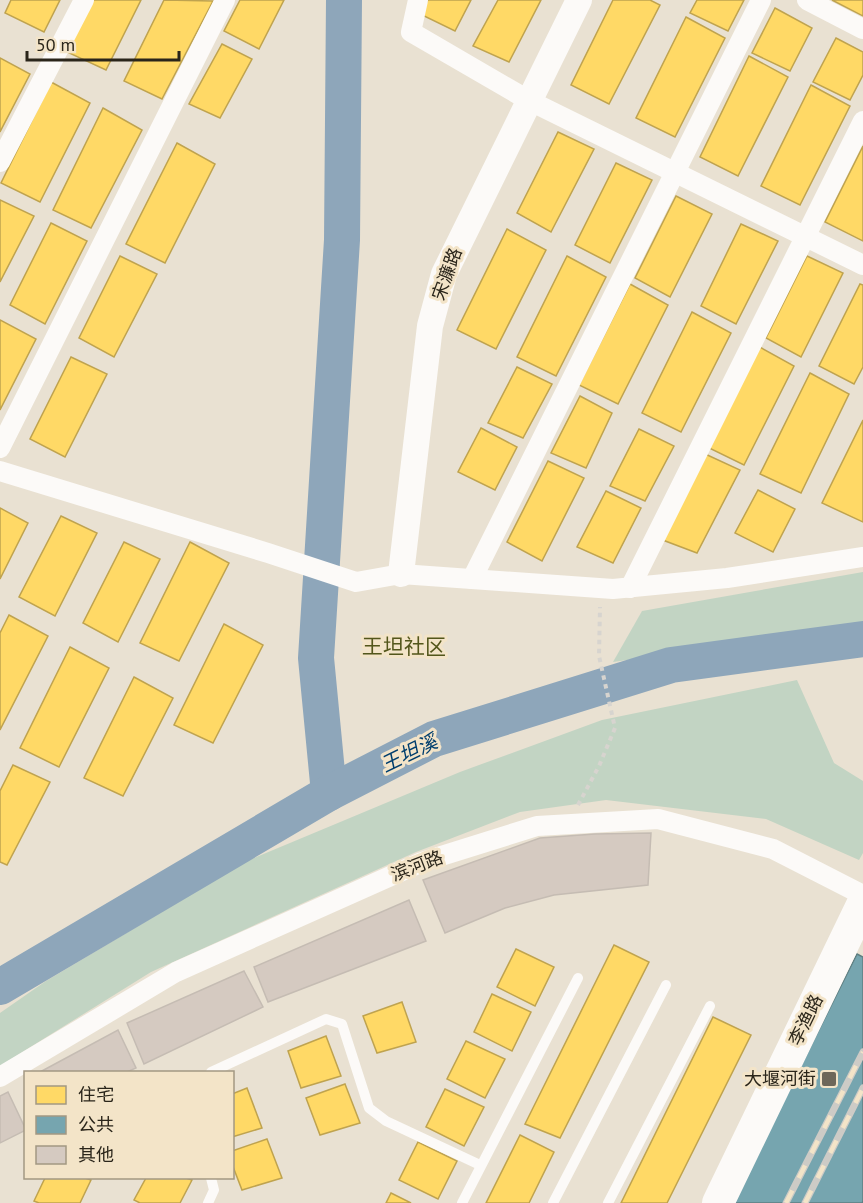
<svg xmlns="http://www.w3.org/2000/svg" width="863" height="1203" font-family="'PT Sans','Noto Sans SC',sans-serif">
	<rect width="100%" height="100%" fill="#e9e1d2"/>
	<g fill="#c2d4c3">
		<path d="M863,572v55l-250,35 29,-51z"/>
		<path d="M797,680l37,83 29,18v72l-4,7 -93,-41 -160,-19 -86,12 -104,40 -265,120 -151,94v-53l46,-32 201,-120 213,-89 142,-52z"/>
	</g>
	<g fill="#ffd966" stroke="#bfa34f" stroke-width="1.5">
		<path d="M11,0h49l-16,32 -39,-19z"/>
		<path d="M92,0h49l-35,70 -39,-18z"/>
		<path d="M164,0l49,1 -51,98 -38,-18z"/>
		<path d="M240,0h44l-25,49 -35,-18z"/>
		<path d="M428,0h43l-16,31 -35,-17z"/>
		<path d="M498,0h43l-32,62 -36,-16z"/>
		<path d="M613,0h37l10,5 -51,99 -38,-19z"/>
		<path d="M697,0h47l-16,31 -38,-18z"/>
		<path d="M832,0h31v16z"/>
		<path d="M775,8l37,20 -22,43 -38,-18z"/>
		<path d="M686,17l39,21 -50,99 -39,-19z"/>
		<path d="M836,38l27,14v23l-13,25 -37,-18z"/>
		<path d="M222,44l30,15 -32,59 -31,-14z"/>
		<path d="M749,56l39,21 -50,99 -38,-19z"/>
		<path d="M0,58l30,16 -30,58z"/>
		<path d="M51,82l39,21 -50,99 -39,-19z"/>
		<path d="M811,85l39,21 -50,99 -39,-19z"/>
		<path d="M103,108l39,22 -51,98 -38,-18z"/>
		<path d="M558,132l36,17 -43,83 -34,-19z"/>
		<path d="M177,143l38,21 -50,99 -39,-19z"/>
		<path d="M863,146v95l-38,-19z"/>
		<path d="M616,163l36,17 -42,83 -35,-18z"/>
		<path d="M676,196l36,18 -42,83 -35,-19z"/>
		<path d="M0,200l34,16 -34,66z"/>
		<path d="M51,223l36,18 -42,83 -35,-19z"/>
		<path d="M741,224l37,17 -42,83 -35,-18z"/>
		<path d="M507,229l39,21 -50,99 -39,-19z"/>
		<path d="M120,256l37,18 -43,83 -35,-19z"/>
		<path d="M567,256l39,21 -50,99 -39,-19z"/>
		<path d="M807,256l36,17 -42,84 -35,-19z"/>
		<path d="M630,284l38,21 -50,99 -39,-19z"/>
		<path d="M860,284l3,1v82l-9,17 -35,-18z"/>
		<path d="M692,312l39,21 -50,99 -39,-19z"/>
		<path d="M0,320l36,19 -36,71z"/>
		<path d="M756,345l38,21 -50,99 -39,-19z"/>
		<path d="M71,357l36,17 -42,83 -35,-18z"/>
		<path d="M517,367l35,17 -29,54 -35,-15z"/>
		<path d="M810,373l39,21 -48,99 -41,-19z"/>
		<path d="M580,396l32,17 -26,55 -35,-15z"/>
		<path d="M863,420v102l-41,-19z"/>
		<path d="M481,428l36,19 -22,43 -37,-18z"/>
		<path d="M639,429l35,17 -29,55 -35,-15z"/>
		<path d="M703,453l37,17 -43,83 -37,-14z"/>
		<path d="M548,461l36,17 -42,83 -35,-19z"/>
		<path d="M758,490l37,19 -22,43 -38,-19z"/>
		<path d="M606,491l35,17 -28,55 -36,-16z"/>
		<path d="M0,508l28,15 -28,56z"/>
		<path d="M61,516l36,17 -42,83 -36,-19z"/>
		<path d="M124,542l36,17 -42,83 -35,-19z"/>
		<path d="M190,542l39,21 -50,98 -39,-18z"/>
		<path d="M9,615l39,21 -48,94v-97z"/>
		<path d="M224,624l39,21 -50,98 -39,-18z"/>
		<path d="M70,647l39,21 -50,99 -39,-19z"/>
		<path d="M134,677l39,21 -50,98 -39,-18z"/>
		<path d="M13,765l37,17 -43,83 -7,-3v-71z"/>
		<path d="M614,945l35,17 -89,176 -35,-14z"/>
		<path d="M516,949l38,18 -19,39 -38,-19z"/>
		<path d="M492,994l39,18 -19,39 -38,-19z"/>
		<path d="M402,1002l14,40 -39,11 -14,-37z"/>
		<path d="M713,1017l38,18 -84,168h-46z"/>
		<path d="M326,1036l15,40 -40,12 -13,-37z"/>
		<path d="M466,1041l39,18 -20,39 -38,-19z"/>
		<path d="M345,1084l15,39 -40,12 -14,-37z"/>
		<path d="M247,1088l15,40 -30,9v-43z"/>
		<path d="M445,1089l39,18 -20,39 -38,-19z"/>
		<path d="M520,1135l34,17 -25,51h-43z"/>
		<path d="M267,1139l15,39 -40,12 -10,-26v-13z"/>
		<path d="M418,1142l39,19 -19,38 -39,-19z"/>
		<path d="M45,1178h40l6,2 -11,23h-41l-5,-2z"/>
		<path d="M146,1178h40l6,2 -12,23h-40l-6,-3z"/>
		<path d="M391,1193l20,10h-25z"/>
	</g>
	<path fill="#76a5af" stroke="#5f7f82" stroke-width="1.5" d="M857,954l6,3v244l-1,2h-130z"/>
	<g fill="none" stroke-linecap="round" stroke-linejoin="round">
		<g stroke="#8ea6ba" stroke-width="36">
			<path d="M329,793l-13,-135 26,-418 2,-240"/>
			<path d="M0,987l329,-194 105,-54 237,-74 192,-26"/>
		</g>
	</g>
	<g fill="#d5cac1" stroke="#c5bcb3" stroke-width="1.5">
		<path d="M651,833l-3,52 -94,10 -49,13 -60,25 -22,-53 117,-42 55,-4z"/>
		<path d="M409,900l17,41 -158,61 -14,-35z"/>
		<path d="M244,971l19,36 -119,57 -17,-41z"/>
		<path d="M118,1030l18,38 -9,4h-87z"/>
		<path d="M8,1092l18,38 -26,13v-47z"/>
	</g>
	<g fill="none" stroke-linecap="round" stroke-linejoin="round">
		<path stroke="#d7d4cf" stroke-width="4" stroke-dasharray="4.5 4.5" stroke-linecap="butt" d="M578,805l21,-39 16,-38 -16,-72 1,-49"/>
		<g stroke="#fcfaf8" stroke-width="10">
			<path d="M211,1072l115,-53 16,5 27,84 17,13 94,44"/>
			<path d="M208,1203l6,-13 -3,-12"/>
			<path d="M462,1203l116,-225"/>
			<path d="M553,1203l113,-218"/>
			<path d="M608,1203l102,-197"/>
		</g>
		<g stroke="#fcfaf8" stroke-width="20">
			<path d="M418,0l-7,32 117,68 335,165"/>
			<path d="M807,0l56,29"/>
			<path d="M0,162l84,-162"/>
			<path d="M0,448l225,-448"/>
			<path d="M0,471l268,82 88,29 45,-8 212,15 114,-11 136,-21"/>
			<path d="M472,579l289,-579"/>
			<path d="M630,588l233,-467"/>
			<path d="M0,1077l176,-105 246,-110 115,-36 121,-7 115,30 90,46"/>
		</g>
		<path stroke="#fcfaf8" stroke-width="26" d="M401,574l29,-248 14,-52 135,-274"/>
		<path stroke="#fcfaf8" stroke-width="32" d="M718,1203l145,-300"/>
		<defs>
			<g id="rail">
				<path d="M786,1203l77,-151"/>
				<path d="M805,1203l58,-115"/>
			</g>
		</defs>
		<use href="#rail" stroke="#cdcbc6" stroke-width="7"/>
		<use href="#rail" stroke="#f3e4c8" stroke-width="4.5" stroke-dasharray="14" stroke-linecap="butt"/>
	</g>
	<rect fill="#6d675a" stroke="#f3e4c8" stroke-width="2" x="821" y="1071" width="16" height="16" rx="3"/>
	<g text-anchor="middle" stroke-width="6" stroke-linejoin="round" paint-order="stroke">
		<g font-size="18" fill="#2a251a" stroke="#f3e4c8">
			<text transform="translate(447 274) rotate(-70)" y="6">宋濂路</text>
			<text transform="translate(417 866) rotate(-21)" y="6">滨河路</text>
			<text transform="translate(806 1020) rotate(-64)" y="6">李渔路</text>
		</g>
		<g font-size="18" fill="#2a251a" stroke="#f3e4c8" text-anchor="end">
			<text x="816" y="1085">大堰河街</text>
		</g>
		<g font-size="20" font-style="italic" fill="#003e6d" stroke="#f3e4c8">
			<text transform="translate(409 753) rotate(-26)" y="7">王坦溪</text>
		</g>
		<g font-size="21" fill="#53561b" stroke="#f3e4c8">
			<text x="404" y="654">王坦社区</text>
		</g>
	</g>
	<rect x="24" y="1071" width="210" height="108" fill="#f3e4c8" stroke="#a39882" stroke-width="1.5"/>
	<rect x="36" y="1086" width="30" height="18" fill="#ffd966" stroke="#a39882" stroke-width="1.5"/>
	<text x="78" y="1101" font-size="18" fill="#2a251a">住宅</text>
	<rect x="36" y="1116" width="30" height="18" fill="#76a5af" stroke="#a39882" stroke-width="1.5"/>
	<text x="78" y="1131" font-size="18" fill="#2a251a">公共</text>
	<rect x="36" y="1146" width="30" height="18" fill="#d5cac1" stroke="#a39882" stroke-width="1.5"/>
	<text x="78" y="1161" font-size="18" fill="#2a251a">其他</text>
	<path d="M27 51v9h152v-9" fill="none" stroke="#2a251a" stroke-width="3"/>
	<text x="36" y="51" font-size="18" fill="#2a251a" stroke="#f3e4c8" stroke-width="4.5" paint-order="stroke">50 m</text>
</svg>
